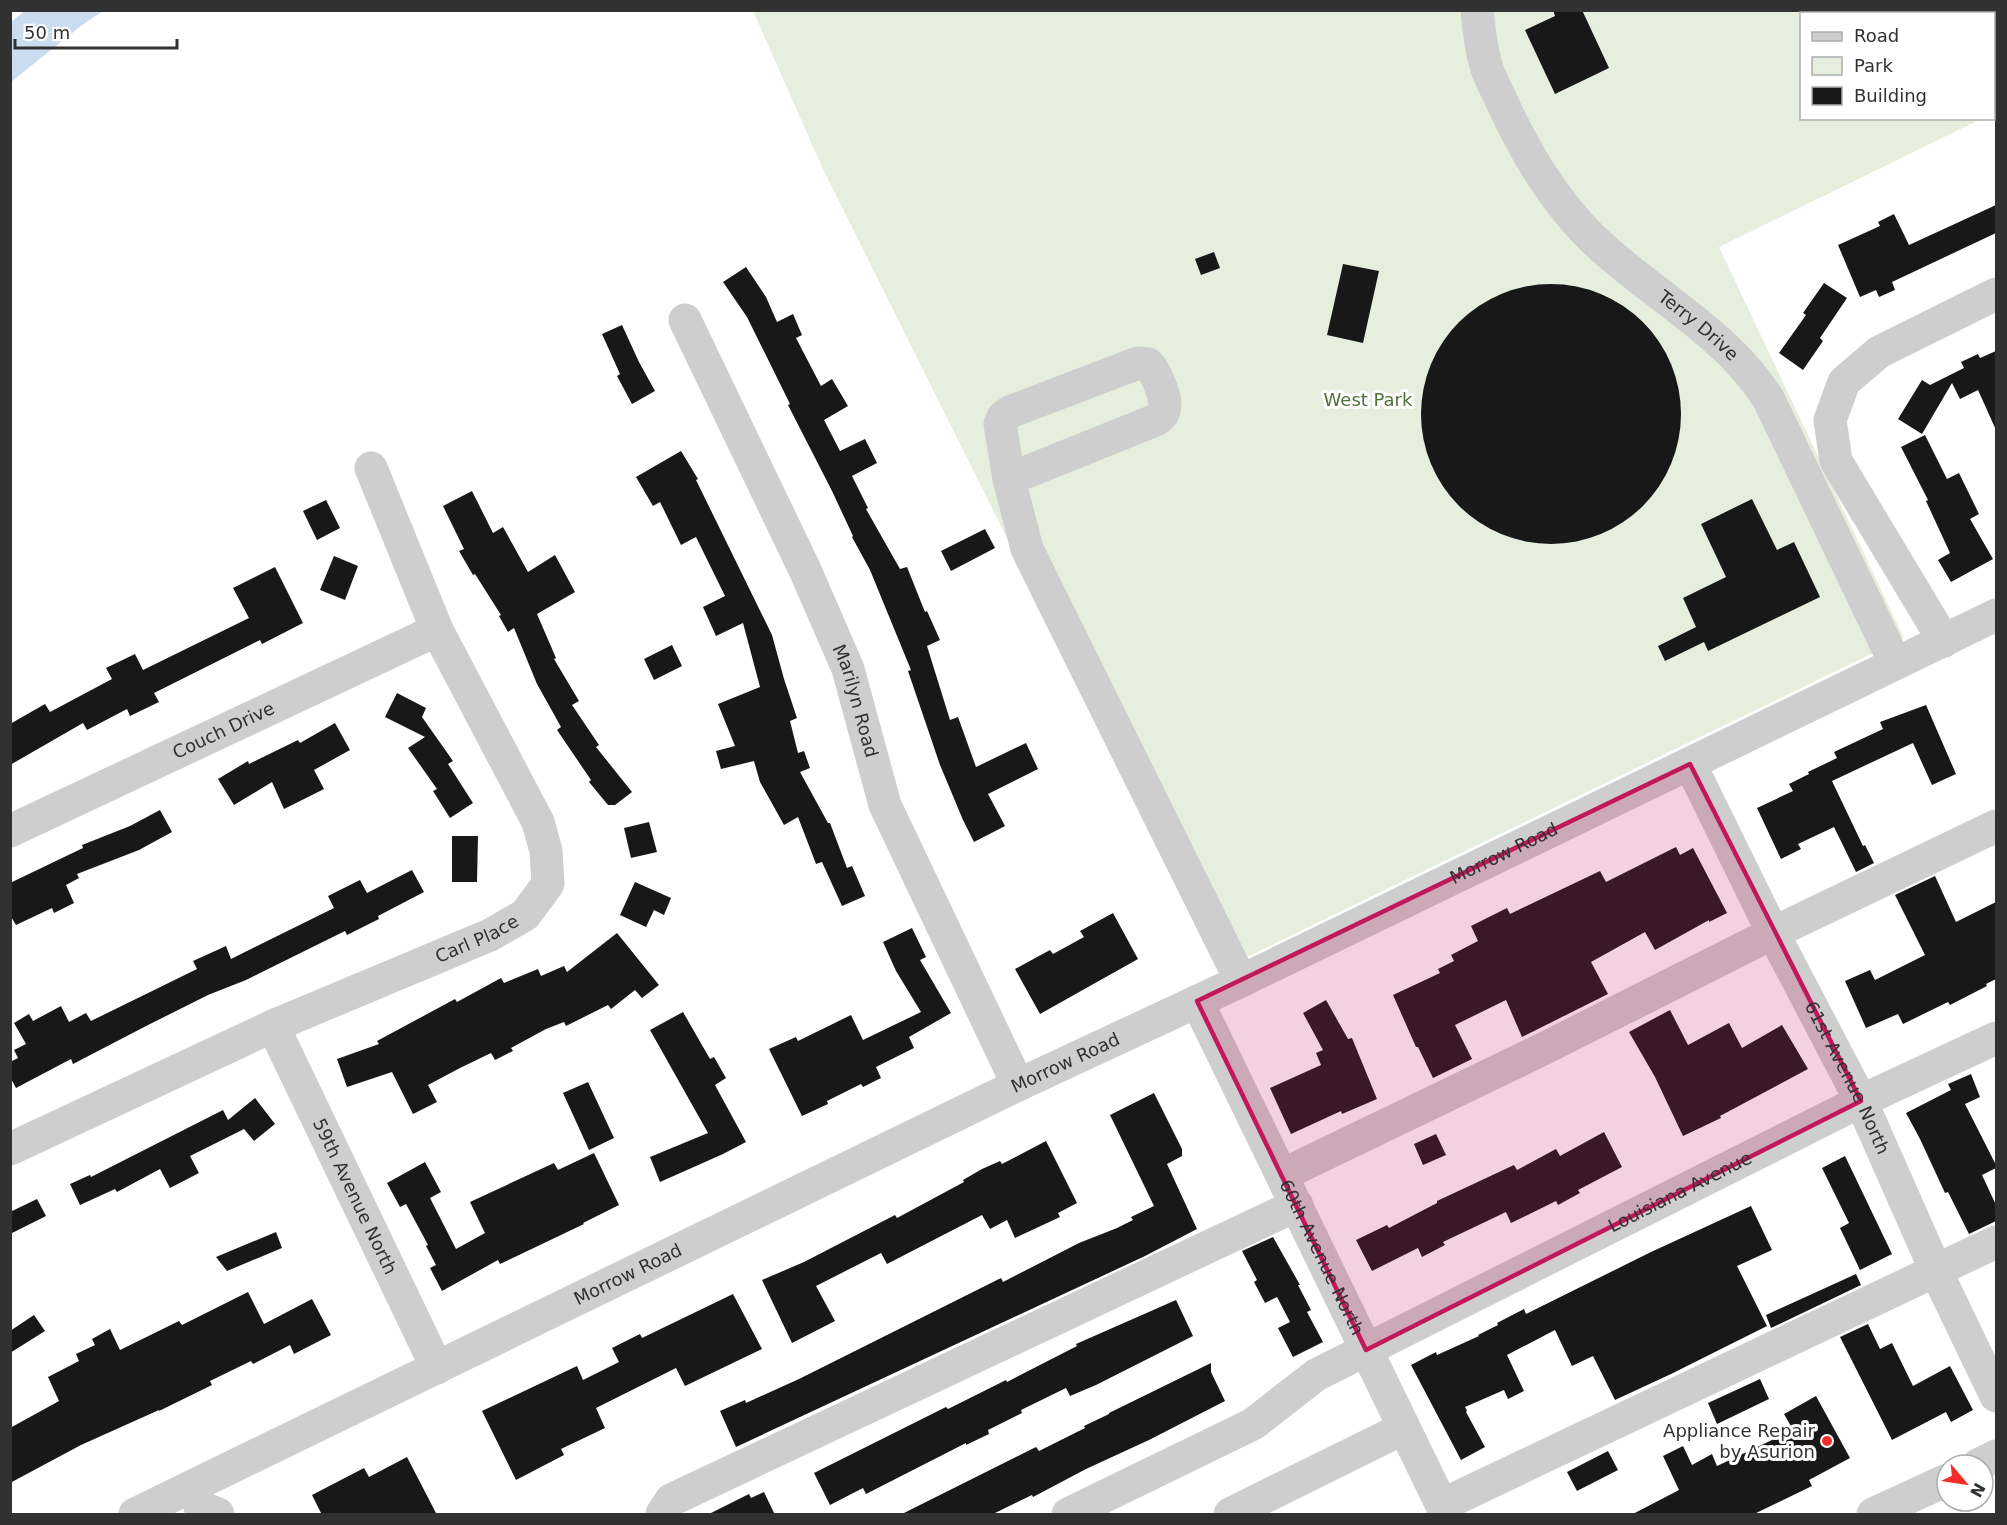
<svg xmlns="http://www.w3.org/2000/svg" width="2007" height="1525" font-family="'DejaVu Sans',sans-serif">
	<rect width="100%" height="100%" fill="#fff"/>
	<path fill="#e6efde" d="M753,11h1243v100l-2,1v-98h-192v104l179,1 -262,128 185,391 -684,332 -4,-13 -394,-790z"/>
	<path fill="#caddf0" d="M26,10h77v1l-21,14 -71,57v-60z"/>
	<g fill="#181818">
		<path d="M1553,10h29l27,58 -54,26 -30,-64 30,-14z"/>
		<path d="M1996,205v28l-104,49 3,8 -16,7 -3,-7 -16,7 -22,-52 42,-19 -2,-4 16,-8 15,31z"/>
		<path d="M1214,252l6,16 -19,7 -6,-16z"/>
		<path d="M1343,264l36,7 -16,72 -36,-8z"/>
		<path d="M746,267l20,30 11,25 16,-8 9,21 -6,3 25,48 11,-7 16,27 -24,14 16,31 25,-12 12,24 -25,13 16,32 -2,1 34,60 7,-2 18,45 2,-1 13,29 -13,6 23,74 8,-3 18,50 50,-24 12,26 -50,25 17,32 -31,16 -11,-22 -23,-55 -32,-94 3,-1 -41,-100 -18,-33 1,-1 -21,-45 -44,-86 2,-1 -43,-87 -24,-35z"/>
		<path d="M1824,283l23,15 -27,40 3,3 -20,29 -24,-17 27,-38 -3,-2z"/>
		<circle cx="1551" cy="414" r="130"/>
		<path d="M622,325l17,37 16,29 -23,13 -15,-28 3,-2 -18,-40z"/>
		<path d="M1996,351v79l-18,-40 -18,9 -8,-16 -30,51 -24,-15 24,-39 8,5 34,-17 -3,-6 17,-8 2,4z"/>
		<path d="M1925,435l22,44 12,-6 20,41 -9,5 23,40 -42,23 -13,-22 12,-7 -24,-52 2,-1 -27,-53z"/>
		<path d="M681,451l17,28 -2,1 76,155 12,44 13,39 -7,3 8,32 6,-2 6,17 -10,4 28,51h2l17,45 5,-2 13,30 -23,10 -20,-44 -6,2 -18,-47 -14,8 -24,-43 -6,-21 -33,8 -5,-18 19,-5 -17,-42 42,-17 -17,-64 -27,13 -13,-29 22,-11 -29,-59 -15,8 -21,-43 -7,4 -17,-29z"/>
		<path d="M472,491l21,42 10,-6 25,45 27,-17 20,37 -38,22 19,44 -2,1 25,42 -7,4 27,40 -3,2 36,45 -17,13h-7l-19,-23 2,-2 -34,-50 4,-3 -24,-43 -23,-56 -6,4 -9,-16 2,-1 -26,-41 -2,1 -14,-24 5,-2 -21,-43z"/>
		<path d="M1752,499l25,51 17,-8 26,55 -112,54 -4,-9 -39,19 -7,-15 38,-19 -13,-29 43,-21 -25,-53z"/>
		<path d="M326,500l14,28 -23,12 -14,-29z"/>
		<path d="M985,529l10,19 -44,23 -10,-20z"/>
		<path d="M334,556l24,10 -13,34 -25,-10z"/>
		<path d="M275,567l28,56 -41,21 -2,-4 -106,53 5,9 -29,14 -3,-7 -40,21 -4,-7 -73,42v-41l35,-20 5,8 62,-33 -6,-11 29,-14 8,16 106,-52 -16,-30z"/>
		<path d="M672,645l10,21 -28,14 -10,-21z"/>
		<path d="M397,693l29,15 -4,9 31,44 -5,3 25,39 -23,15 -17,-27 4,-2 -29,-41 17,-11 -40,-20z"/>
		<path d="M1926,705l30,69 -24,11 -19,-42 -81,38 31,65 2,-1 9,18 -18,9 -22,-45 -36,17 3,5 -20,10 -24,-51 36,-17 -4,-7 20,-10 -1,-2 29,-14 -3,-6 49,-23 -3,-7z"/>
		<path d="M335,723l15,27 -36,20 10,19 -40,20 -12,-27 -38,23 -16,-26 30,-18 1,3 49,-24 2,3z"/>
		<path d="M160,810l12,22 -33,18 -62,24 2,4 -13,7 8,18 -20,10 -2,-5 -36,17 -6,-10v-32l73,-35 -1,-3 48,-19z"/>
		<path d="M649,822l8,30 -26,6 -7,-30z"/>
		<path d="M452,836h26l-1,46h-25z"/>
		<path d="M1676,847l4,8 13,-7 34,65 -18,9v-2l-54,30 -10,-18 -54,30 17,32 -86,43 -16,-37 -51,25 17,34 -39,19 -15,-31h-2l-23,-52 47,-22 -2,-4 16,-8 -3,-6 27,-14 -7,-15 36,-18 3,6 90,-43 6,11z"/>
		<path d="M412,870l12,22 -46,24 1,3 -32,16 -2,-4 -99,49 -38,15 -58,29 -77,40 -2,-5 -55,29 -6,-11v-15l8,-4 -4,-8 12,-6 -12,-21 15,-9 4,7 28,-15 8,16 17,-9 5,8 106,-52 -4,-8 33,-15 5,13 103,-51 -6,-12 32,-16 7,13z"/>
		<path d="M1935,876l21,46 40,-20v77l-10,5 1,2 -37,19 -2,-3 -45,22 -5,-10 -32,14 -21,-47 25,-11 5,10 50,-25 -30,-60z"/>
		<path d="M635,882l36,16 -7,17 -10,-5 -8,17 -26,-12z"/>
		<path d="M1113,913l25,46 -98,55 -25,-45 35,-19 3,4 31,-17 -4,-6z"/>
		<path d="M912,928l14,29 -6,3 31,53 -42,24 5,11 -38,19 5,11 -18,9 -2,-3 -34,17 1,3 -26,12 -33,-67 27,-12 2,4 53,-26 12,25 58,-28 -25,-41 -13,-29z"/>
		<path d="M617,933l42,52 -17,13 -7,-8 -24,19 -3,-4 -42,21 -2,-4 -18,7 -35,19 2,3 -18,9 -4,-7 -31,15 -32,17 9,17 -24,12 -21,-42 -45,15 -10,-28 42,-15 -2,-3 78,-42 2,3 44,-24 3,5 34,-14 3,7 23,-10 3,6z"/>
		<path d="M1326,1000l22,39 4,-1 25,61 -35,15 -1,-3 -50,23 -21,-46 51,-23 -5,-12 7,-3 -20,-37z"/>
		<path d="M1670,1010l18,35 41,-22 13,25 40,-23 26,44 -88,47 1,2 -38,18 -28,-59 -26,-45z"/>
		<path d="M683,1012l27,47 4,-2 12,21 -11,7 31,57 -23,12 -63,28 -10,-25 58,-24 -58,-103z"/>
		<path d="M1971,1074l9,23 -15,7 31,61v3l-14,7 14,30v16l-27,13 -21,-42 -3,1 -25,-54 -14,-26 45,-23 -3,-6z"/>
		<path d="M588,1082l26,56 -25,12 -26,-57z"/>
		<path d="M1154,1093l28,56v7l-15,8 30,65 -52,27 -409,191 -16,-36 25,-11 1,3 53,-24 202,-101 2,4 76,-39 38,-15 16,-8 -2,-3 23,-11 -44,-91z"/>
		<path d="M255,1098l20,26 -21,17 -10,-12 -54,27 9,17 -29,15 -10,-19 -43,23 -2,-3 -35,16 -10,-21 20,-9 1,2 132,-67 5,10z"/>
		<path d="M1604,1132l18,35 -44,23 2,3 -22,12 -2,-4 -45,22 -5,-11 -63,30 2,3 -23,12 -4,-9 -46,23 -16,-31 31,-15 2,3 48,-25v-2l77,-36 3,5 39,-21 4,7z"/>
		<path d="M1436,1134l10,21 -23,10 -9,-21z"/>
		<path d="M1046,1141l31,62 -19,10 2,4 -45,21 -8,-18 -17,9 -8,-14 -95,49 -6,-11 -65,33 19,35 -43,22 -30,-63 42,-18 91,-47 2,3 67,-36 -1,-2 19,-11 18,-8 2,3z"/>
		<path d="M594,1153l25,52 -36,18 1,1 -84,40 -2,-4 -56,31 -12,-23 6,-3 -10,-19 2,-1 -22,-41 -6,3 -13,-24 38,-21 16,30 -11,6 26,51 29,-16 -15,-31 84,-39 4,7z"/>
		<path d="M1845,1156l47,98 -32,16 -20,-42 9,-5 -27,-55z"/>
		<path d="M37,1199l9,17 -36,18v-22z"/>
		<path d="M1751,1206l21,44 -35,16 30,60 -96,48 -56,26 -22,-44 -21,10 -17,-36 -48,25 17,36 -16,8 -4,-9 -39,17 2,4 -1,1 19,35 -24,13 -50,-95 25,-13 1,3 42,-19 -1,-1 20,-10 -1,-2 27,-14 2,5 125,-62z"/>
		<path d="M276,1232l6,16 -55,23 -11,-14z"/>
		<path d="M1273,1237l27,48h-2l13,25 -4,2 16,30 -30,15 -15,-29 12,-6 -13,-25 -12,6 -11,-21 3,-2 -15,-29z"/>
		<path d="M1856,1274l5,11 -90,43 -5,-13z"/>
		<path d="M248,1292l16,32 48,-25 19,36 -37,19 -4,-9 -37,19 -2,-3 -41,20 2,4 -53,26v-1l-78,35 -71,38v-55l49,-27 -11,-24 31,-16 -3,-7 19,-9 -3,-6 18,-10 10,21 59,-29 3,4z"/>
		<path d="M733,1294l29,55 -77,37 -9,-18 -80,40 9,20 -44,21 3,6 -48,25 -34,-69 95,-45 6,14 36,-18 -7,-14 28,-14 2,4z"/>
		<path d="M1176,1300l17,36 -97,49 -26,11 -4,-8 -45,22 1,3 -34,17 1,4 -23,11v-2l-100,51 -3,-6 -33,17 -16,-32 132,-66 2,2 58,-29 1,2 70,-36 -1,-2z"/>
		<path d="M34,1315l11,16 -35,22v-22z"/>
		<path d="M1868,1324l12,25 12,-6 21,43 37,-20 23,44 -22,12 -5,-10 -54,28 -52,-103z"/>
		<path d="M1211,1363v9l14,29 -76,39 -63,29 -53,28 -1,-2 -41,20h-91l136,-68 3,4 46,-23 -1,-2 25,-12v-1z"/>
		<path d="M1760,1379l9,20 -52,25 -9,-21z"/>
		<path d="M1816,1396l34,62 -41,22 3,6 -60,29h-121l48,-25 -16,-34 20,-10 9,19 20,-11 5,12 76,-36 -9,-16z"/>
		<path d="M1608,1451l10,19 -41,21 -10,-19z"/>
		<path d="M407,1457l30,58h-115l-10,-20 52,-27 5,9z"/>
		<path d="M764,1492l11,23h-68l42,-21 2,4z"/>
	</g>
	<g fill="none" stroke-linecap="round" stroke-linejoin="round">
		<g stroke="#cecece" stroke-width="33">
			<path id="s1" d="M1477,10c2,20 4,40 10,59 4,11 10,22 15,33 25,55 57,108 103,148 55,49 125,87 164,150l126,263"/>
			<path id="s2" d="M685,320l120,250 43,99 37,136 133,280"/>
			<path d="M1009,479l147,-59c2,-2 6,-4 7,-7 7,-11 -7,-40 -15,-49l-10,-1 -128,49 -7,5 -3,7 9,55 18,70 214,432"/>
			<path d="M1944,641l-108,-180 -6,-41 14,-38 35,-30 117,-58"/>
			<path id="s3" d="M1690,764l83,169 88,168 75,170 60,125"/>
			<path id="s4" d="M10,831l427,-201"/>
			<path id="s5" d="M1197,1001l249,513"/>
			<path id="s6" d="M273,1026l164,342"/>
			<path id="s7" d="M10,1149l263,-123 217,-91 35,-20 23,-31 -2,-33 -8,-29 -101,-192 -66,-162"/>
			<path d="M1282,1175l261,-126 230,-116 223,-107"/>
			<path d="M1978,1465l18,-9"/>
			<path d="M1442,1505l554,-263"/>
			<path d="M200,1507l18,7"/>
			<path id="s8" d="M135,1514l883,-429 223,-104 755,-366"/>
			<path d="M662,1514l9,-14 626,-295"/>
			<path id="s9" d="M1068,1514l185,-90 63,-49 545,-274 135,-63"/>
			<path d="M1230,1514l174,-86"/>
			<path d="M1873,1514l74,-34"/>
		</g>
	</g>
	<path fill="#c2185b" fill-opacity="0.2" stroke="#c2185b" stroke-width="4.5" stroke-linejoin="round" d="M1690,764l171,337 -495,249 -169,-349z"/>
	<circle fill="#f32e28" stroke="#fff" stroke-width="2" cx="1827" cy="1441" r="6"/>
	<g text-anchor="middle" stroke-width="6" stroke-linejoin="round" paint-order="stroke">
		<g font-size="18" fill="#313131" stroke="#fff">
			<text dy="6" stroke="none"><textPath href="#s1" startOffset="398">Terry Drive</textPath></text>
			<text dy="6" stroke="none"><textPath href="#s2" startOffset="418">Marilyn Road</textPath></text>
			<text dy="6" stroke="none"><textPath href="#s4" startOffset="236">Couch Drive</textPath></text>
			<text dy="6" stroke="none"><textPath href="#s8" startOffset="1520">Morrow Road</textPath></text>
			<text dy="6" stroke="none"><textPath href="#s7" startOffset="512">Carl Place</textPath></text>
			<text dy="6" stroke="none"><textPath href="#s8" startOffset="1034">Morrow Road</textPath></text>
			<text dy="6" stroke="none"><textPath href="#s3" startOffset="351">61st Avenue North</textPath></text>
			<text dy="6" stroke="none"><textPath href="#s9" startOffset="693">Louisiana Avenue</textPath></text>
			<text dy="6" stroke="none"><textPath href="#s6" startOffset="189">59th Avenue North</textPath></text>
			<text dy="6" stroke="none"><textPath href="#s5" startOffset="285">60th Avenue North</textPath></text>
			<text dy="6" stroke="none"><textPath href="#s8" startOffset="548">Morrow Road</textPath></text>
		</g>
		<g font-size="18" fill="#4e713a" stroke="#fff">
			<text x="1368" y="406">West Park</text>
		</g>
		<g font-size="18" fill="#313131" stroke="#fff" text-anchor="end">
			<text x="1815" y="1437">Appliance Repair<tspan x="1815" dy="21">by Asurion</tspan></text>
		</g>
	</g>
	<rect width="2007" height="1525" fill="none" stroke="#313131" stroke-width="24"/>
	<rect x="1800" y="12" width="195" height="108" fill="#ffffff" stroke="#adadad" stroke-width="1.5"/>
	<rect x="1812" y="32" width="30" height="9" fill="#cecece" stroke="#adadad" stroke-width="1.5"/>
	<text x="1854" y="42" font-size="18" fill="#313131">Road</text>
	<rect x="1812" y="57" width="30" height="18" fill="#e6efde" stroke="#adadad" stroke-width="1.5"/>
	<text x="1854" y="72" font-size="18" fill="#313131">Park</text>
	<rect x="1812" y="87" width="30" height="18" fill="#181818" stroke="#adadad" stroke-width="1.5"/>
	<text x="1854" y="102" font-size="18" fill="#313131">Building</text>
	<g transform="translate(1965 1483) rotate(119)"><circle r="28" fill="#ffffff" stroke="#adadad" stroke-width="1.5"/>
	<path d="M0-4.5L10 22L0 15L-10 22Z" fill="#f32e28"/>
	<text y="-9" font-size="16" font-weight="bold" text-anchor="middle" fill="#313131">N</text>
	</g>
	<path d="M15 39v9h162v-9" fill="none" stroke="#313131" stroke-width="3"/>
	<text x="24" y="39" font-size="18" fill="#313131" stroke="#ffffff" stroke-width="4.5" paint-order="stroke">50 m</text>
</svg>
